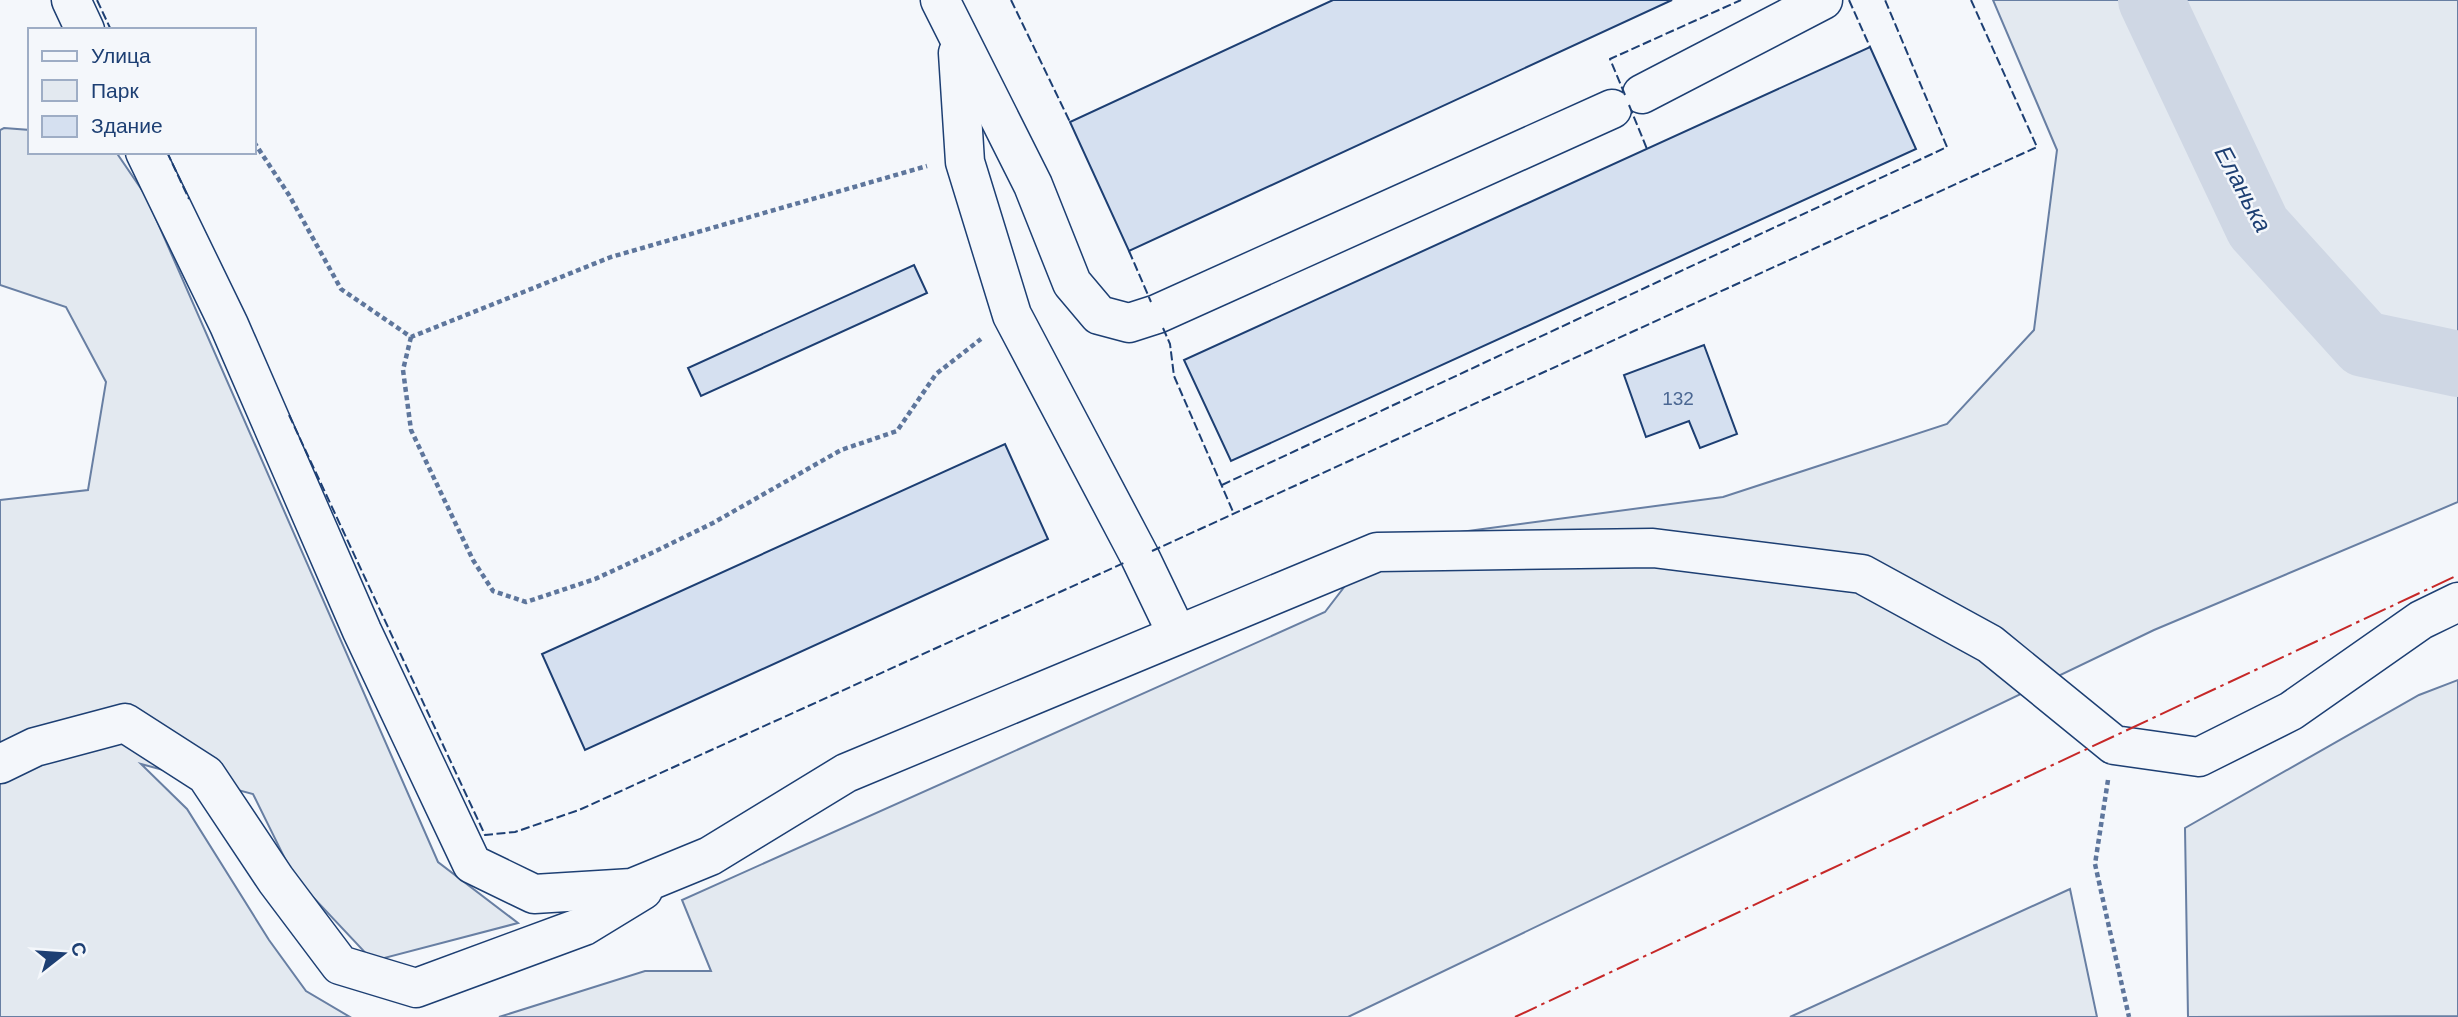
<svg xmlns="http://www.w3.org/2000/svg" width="2458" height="1017" font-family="Helvetica,sans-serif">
	<rect width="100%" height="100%" fill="#f4f7fb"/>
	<g fill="#e3e9f0" stroke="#687fa3" stroke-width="2">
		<path d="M1993,0h465v502l-304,128 -806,387h-849l146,-46h66l-29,-71 643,-288 53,-69 345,-46 224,-73 87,-94 23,-180z"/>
		<path d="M4,128l26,2v22h86l30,44 292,666 80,61 -145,38 -79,-84 -41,-83 -112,-30 46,45 82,131 37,51 44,26h-350v-517l88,-10 18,-108 -40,-75 -66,-22v-155z"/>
		<path d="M2458,680v336l-270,1 -3,-189 234,-133z"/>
		<path d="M2070,889l27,128h-307z"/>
	</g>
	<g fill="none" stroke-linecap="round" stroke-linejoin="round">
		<path stroke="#cfd7e4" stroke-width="66" d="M2151,0l107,227 106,117 94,20"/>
	</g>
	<g fill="#d5e0f0" stroke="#1d3f73" stroke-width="2">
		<path d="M1333,0h339l-543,251 -59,-129z"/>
		<path d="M1870,47l46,102 -685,312 -47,-101z"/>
		<path d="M914,265l13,28 -226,103 -13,-28z"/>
		<path d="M1704,345l33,89 -37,14 -11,-27 -43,16 -22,-62z"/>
		<path d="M1005,444l43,95 -463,211 -43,-96z"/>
	</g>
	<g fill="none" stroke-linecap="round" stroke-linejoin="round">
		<defs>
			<g id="minor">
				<path d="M71,0l14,30"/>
				<path d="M940,0l93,185 39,98 27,32 30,8 28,-9 455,-205"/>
				<path d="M958,53l7,109 47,153 128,242 37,77"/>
				<path d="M1642,94l181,-94"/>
				<path d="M145,152l84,173 133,306 110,233 62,30 98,-6 78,-32 136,-83 531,-221 276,-4 209,26 128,70 124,101 85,12 92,-46 130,-91 37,-18"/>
				<path d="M0,764l35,-17 90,-24 81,52 70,105 64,85 76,23 168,-62 59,-36"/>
			</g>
		</defs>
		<use href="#minor" stroke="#1d3f73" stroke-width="41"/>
		<g stroke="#5e769c" stroke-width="4.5" stroke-dasharray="5 3.5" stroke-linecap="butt">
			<path d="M254,142l35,53 52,94 70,48 200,-80 316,-91"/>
			<path d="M411,337l-8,33 8,60 62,130 20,31 33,11 69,-23 61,-28 57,-28 128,-73 56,-19 39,-57 45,-35"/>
			<path d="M2108,780l-13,84 34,153"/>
		</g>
		<use href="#minor" stroke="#f4f7fb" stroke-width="38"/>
		<g stroke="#1d3f73" stroke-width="2" stroke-dasharray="9 3.5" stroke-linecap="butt">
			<path d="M97,0l14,30"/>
			<path d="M1011,0l59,122"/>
			<path d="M1849,0l21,47"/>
			<path d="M1625,95l-15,-36 131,-59"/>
			<path d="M1629,105l18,44"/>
			<path d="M167,152l22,47"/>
			<path d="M1129,251l22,51"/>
			<path d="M1163,328l7,16 4,32 60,138"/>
			<path d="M289,415l196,420 30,-3 64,-22 547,-248"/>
			<path d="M1222,485l725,-338 -62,-147"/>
			<path d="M1152,551l885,-404 -66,-147"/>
		</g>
		<path stroke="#c62828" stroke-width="2" stroke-dasharray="24 5 3.5 5" stroke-linecap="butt" d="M1515,1017l943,-442"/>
	</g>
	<g text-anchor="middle" stroke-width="5" stroke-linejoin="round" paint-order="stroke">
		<g font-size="19" fill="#4b6792">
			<text x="1678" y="405">132</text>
		</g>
		<g font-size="24" font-style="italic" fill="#1d3f73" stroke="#f4f7fb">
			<text transform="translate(2243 189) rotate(62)" y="8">Еланька</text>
		</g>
	</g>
	<rect x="28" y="28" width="228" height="126" fill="#f4f7fb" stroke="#9eadc5" stroke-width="2"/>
	<rect x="42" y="51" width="35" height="10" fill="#f4f7fb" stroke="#9eadc5" stroke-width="2"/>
	<text x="91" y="63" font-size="21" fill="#1d3f73">Улица</text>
	<rect x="42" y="80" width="35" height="21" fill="#e3e9f0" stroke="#9eadc5" stroke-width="2"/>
	<text x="91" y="98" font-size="21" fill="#1d3f73">Парк</text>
	<rect x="42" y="116" width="35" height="21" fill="#d5e0f0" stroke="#9eadc5" stroke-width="2"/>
	<text x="91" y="133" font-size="21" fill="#1d3f73">Здание</text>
	<g transform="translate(63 954) rotate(73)" stroke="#f4f7fb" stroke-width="5" paint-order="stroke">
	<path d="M0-5L12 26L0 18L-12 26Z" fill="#1d3f73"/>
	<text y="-10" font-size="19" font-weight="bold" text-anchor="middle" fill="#1d3f73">С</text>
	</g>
</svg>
